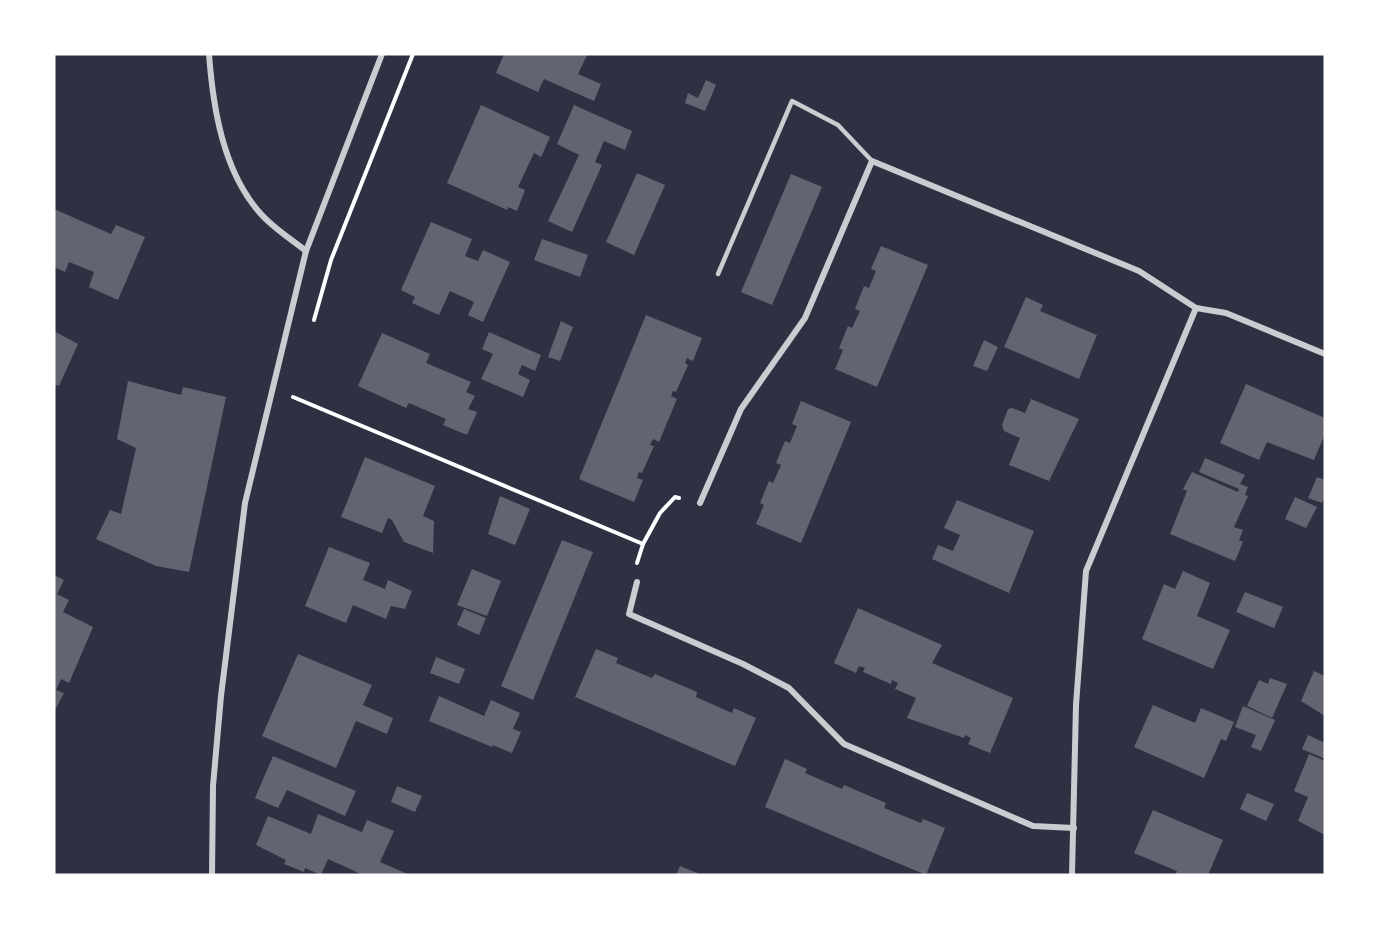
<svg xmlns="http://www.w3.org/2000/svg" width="1379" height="929" font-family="'Nunito Sans',sans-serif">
	<rect width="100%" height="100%" fill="#2d3142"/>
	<g fill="#626471">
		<path d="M504,54h81l2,1 -9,19 23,10 -7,17 -50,-22 -6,13 -42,-19z"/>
		<path d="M706,80l10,5 -11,26 -20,-8 3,-10 10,5z"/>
		<path d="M481,105l69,32 -9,20 -7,-4 -16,34 7,3 -8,21 -9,-4 -1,3 -60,-27z"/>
		<path d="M574,105l58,26 -7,19 -21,-9 -9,21 7,3 -30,67 -24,-11 31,-66 -22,-11z"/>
		<path d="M637,173l28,12 -31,70 -28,-13z"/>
		<path d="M791,174l31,13 -50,118 -31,-13z"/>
		<path d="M54,209l57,25 5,-9 29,12 -27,63 -29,-13 5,-15 -25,-10 -4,10 -11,-5z"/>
		<path d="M431,222l41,17 -7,17 13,5 5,-11 27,12 -27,60 -15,-7 6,-13 -24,-11 -11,24 -27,-12 3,-6 -14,-7z"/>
		<path d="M542,239l46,16 -8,22 -46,-17z"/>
		<path d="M881,246l47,19 -51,122 -42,-18 8,-19 -4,-2 9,-22 4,2 8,-17 -5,-2 9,-23 5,2 7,-17 -5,-2z"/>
		<path d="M1026,297l17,8 -3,6 57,24 -18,44 -75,-32z"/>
		<path d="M646,315l56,23 -9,23 -6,-3 -2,5 3,2 -12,27 -3,-1 -2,5 6,3 -18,43 -6,-3 -3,6 4,1 -12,27 -3,-1 -2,6 6,2 -9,22 -55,-23z"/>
		<path d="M561,321l12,6 -13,34 -12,-4z"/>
		<path d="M54,331l24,13 -19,42 -3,-1 -2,5z"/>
		<path d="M489,332l52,23 -6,16 -13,-6 -4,9 12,6 -7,17 -42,-18 12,-25 -11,-5z"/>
		<path d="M382,333l48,21 -4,9 45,19 -5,10 9,4 -7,13 9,3 -10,23 -24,-10 3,-6 -37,-16 -3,5 -48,-22z"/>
		<path d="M984,340l14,7 -11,24 -14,-5z"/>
		<path d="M128,381l53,14 2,-8 43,10 -37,175 -33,-6 -60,-27 14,-29 11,4 15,-66 -19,-9z"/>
		<path d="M1246,384l79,34v16l-11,26 -47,-18 -8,18 -39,-17z"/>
		<path d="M1031,399l48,20 -30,62 -40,-16 11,-27 -16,-7 -2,-6 6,-16 4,-1 13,5z"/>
		<path d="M801,401l50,21 -50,121 -45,-19 8,-19 -4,-2 9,-22 4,2 8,-18 -5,-2 9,-22 5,2 7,-17 -5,-2z"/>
		<path d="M365,457l70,29 -12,30 11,5 -1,32 -29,-11 -12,-22 -4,-2 -6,15 -41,-16z"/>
		<path d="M1205,458l40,17 -5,9 8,3 -3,8 3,1 -14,31 9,3 -4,10 4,2 -8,19 -65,-27 17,-43 -4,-2 9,-17 46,20 1,-3 -40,-17z"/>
		<path d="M1317,477l8,3v17l-3,6 -14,-5z"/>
		<path d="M500,496l30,13 -15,36 -27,-11z"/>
		<path d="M1295,497l22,10 -11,21 -21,-9z"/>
		<path d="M957,500l77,31 -25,62 -77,-34 6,-14 15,6 7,-16 -16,-7z"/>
		<path d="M562,540l31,12 -60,148 -32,-14z"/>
		<path d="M329,547l41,16 -7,17 22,9 3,-9 24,11 -7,18 -14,-3 -5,13 -33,-14 -7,18 -41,-17z"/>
		<path d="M472,569l29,12 -14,35 -30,-11z"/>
		<path d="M1183,571l27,12 -13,33 33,14 -17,39 -71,-30 22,-55 11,5z"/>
		<path d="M54,575l10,5 -7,14 12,6 -6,12 30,15 -24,56 -8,-4 -5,11 8,3 -10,19z"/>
		<path d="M1245,592l38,15 -9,21 -38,-16z"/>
		<path d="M858,608l84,37 -10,18 81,35 -23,55 -22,-9 3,-6 -6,-3 -1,3 -57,-20 9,-20 -21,-9 3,-6 -6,-3 -1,4 -28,-12 2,-4 -6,-2 -3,7 -22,-10z"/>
		<path d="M464,609l22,9 -7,17 -22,-10z"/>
		<path d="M596,649l22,9 -2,5 36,15 3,-4 42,18 -1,5 36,16 2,-5 22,10 -21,48 -160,-69z"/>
		<path d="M298,654l74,31 -9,20 30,13 -6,16 -31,-13 -20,47 -74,-32z"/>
		<path d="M436,657l29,12 -6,15 -29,-11z"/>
		<path d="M1314,671l11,5v40l-24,-15z"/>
		<path d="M1270,678l17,6 -15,34 -25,-12 12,-26 9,4z"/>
		<path d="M439,696l45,20 7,-16 29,13 -7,16 8,3 -9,21 -19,-8 -1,2 -63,-26z"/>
		<path d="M1153,705l42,18 6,-15 33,14 -8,19 -5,-2 -17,39 -70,-31z"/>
		<path d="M1243,706l32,14 -14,31 -10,-4 5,-12 -21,-8z"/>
		<path d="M1308,735l17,8v16l-23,-10z"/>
		<path d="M1309,754l16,7v74l-27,-14 10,-24 -14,-6z"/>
		<path d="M273,756l83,35 -11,25 -58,-26 -9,18 -23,-10z"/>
		<path d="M785,759l22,10 -2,4 37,16 2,-4 42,18 -2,5 37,15 2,-4 22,9 -19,47 -161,-68z"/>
		<path d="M397,786l25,10 -7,16 -24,-10z"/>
		<path d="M1247,793l27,11 -8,17 -26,-12z"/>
		<path d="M1153,810l70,30 -15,35h-33l2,-4 -43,-18z"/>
		<path d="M318,814l44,18 5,-12 27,11 -14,31 30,13h-47l-35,-16 -7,16 -16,-7 -1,4 -20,-8 2,-4 -30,-15 12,-29 43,18z"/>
		<path d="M680,866l22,9h-26z"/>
	</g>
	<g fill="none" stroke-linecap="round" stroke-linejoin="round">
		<g stroke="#fff" stroke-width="4">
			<path d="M314,320l17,-60 82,-206"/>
			<path d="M293,397l350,147 -6,19"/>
			<path d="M643,544l17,-31 15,-16 4,1"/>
		</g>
		<path stroke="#caccd0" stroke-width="4.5" d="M718,274l74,-173 46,24 34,36"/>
		<g stroke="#caccd0" stroke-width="6">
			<path d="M209,54c4,54 14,117 51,159 13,15 31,26 46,38"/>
			<path d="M700,503l41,-94 64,-91 67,-157 267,110 57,37"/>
			<path d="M637,582l-8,32 114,50 46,24 55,56 189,82 41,2"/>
			<path d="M212,875l1,-89 8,-90 24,-193 61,-252 76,-197"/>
			<path d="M1072,875l4,-170 10,-134 110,-263 30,5 99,41"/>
		</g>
	</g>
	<rect width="1379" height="929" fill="none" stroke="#ffffff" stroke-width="111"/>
</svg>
